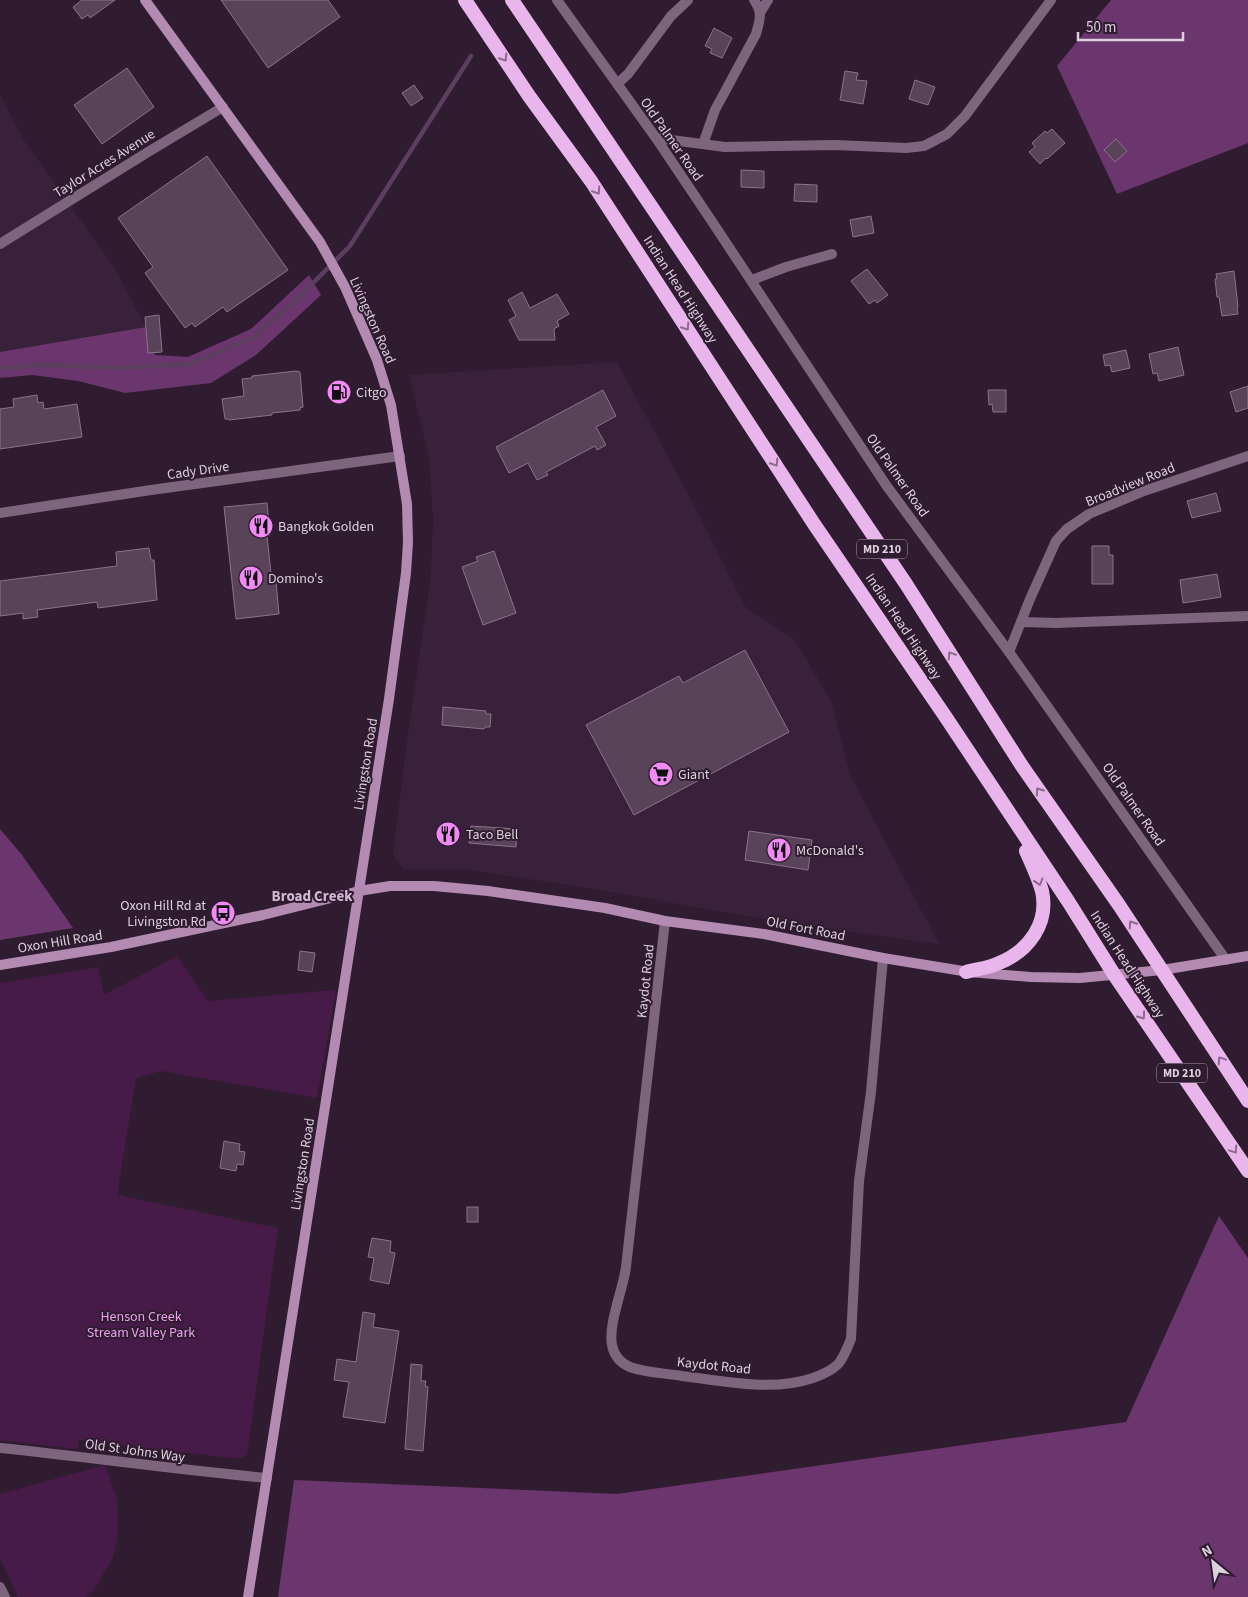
<svg xmlns="http://www.w3.org/2000/svg" width="1248" height="1597" font-family="'Source Sans 3',sans-serif">
	<rect width="100%" height="100%" fill="#301c30"/>
	<g fill="#3a213b">
		<path d="M0,94l23,45 92,130 31,58 -146,25z"/>
		<path d="M617,362l77,143 52,103 48,31 37,62 19,74 89,169 -152,-21 -187,-33 -135,-21h-61l-11,-14 16,-128 22,-151 2,-57 -4,-62 -20,-82z"/>
	</g>
	<g fill="#471b48">
		<path d="M177,956l31,45 128,-11 -19,108 -156,-27 -25,7 -19,117 161,33 -31,227 -5,3h-11l-152,-18 -2,9 -77,-9v-457l98,-16 6,28z"/>
		<path d="M105,1465l12,34 1,37 -5,21 -19,33 -10,7h-66l-18,-39v-64z"/>
	</g>
	<g fill="#6b356d">
		<path d="M1111,0h137v143l-131,51 -60,-128z"/>
		<path d="M309,275l12,20 -65,60 -45,28 -86,10 -47,-12 -46,-6 -32,3v-26l146,-25 9,28 33,2 63,-28z"/>
		<path d="M0,829l22,26 51,73 -73,12z"/>
		<path d="M1219,1216l29,42v339h-970l16,-117 323,14 509,-72z"/>
	</g>
	<g fill="none" stroke-linecap="round" stroke-linejoin="round">
		<path stroke="#5c3e5e" stroke-width="4.5" d="M0,368l43,-3 80,3 68,-4 62,-26 48,-43 49,-49 121,-190"/>
	</g>
	<g fill="#594359" stroke="#8b738b">
		<path d="M82,0h33l-25,18 -2,-3 -6,4 -9,-12z"/>
		<path d="M221,0h107l12,17 -72,51z"/>
		<path d="M714,28l18,10 -10,20 -12,-5 2,-4 -7,-3z"/>
		<path d="M127,68l27,39 -52,37 -28,-39z"/>
		<path d="M845,71l13,2 -2,7 11,1 -4,23 -23,-4z"/>
		<path d="M915,80l20,7 -7,18 -19,-6z"/>
		<path d="M414,85l9,13 -12,8 -9,-13z"/>
		<path d="M1052,129l13,14 -18,16 -1,-1 -6,6 -11,-12 6,-5 -3,-4 13,-12 2,2z"/>
		<path d="M1116,139l11,12 -12,11 -11,-12z"/>
		<path d="M207,156l81,114 -61,42 -4,-5 -28,20 -3,-4 -7,5 -40,-55 8,-6 -35,-49z"/>
		<path d="M741,170l23,1v17l-23,-1z"/>
		<path d="M795,184l22,1v17l-23,-1z"/>
		<path d="M871,216l3,17 -21,4 -3,-17z"/>
		<path d="M867,269l21,26 -11,8 -2,-3 -6,4 -18,-23z"/>
		<path d="M1234,271l4,36 -1,1 1,6 -16,2 -3,-19h-2l-2,-18h2l-1,-5z"/>
		<path d="M522,292l8,16 27,-14 12,20 -12,7 2,5 -5,3 1,11h-36l-10,-20 7,-4 -8,-16z"/>
		<path d="M159,315l3,37 -14,1 -3,-36z"/>
		<path d="M1178,347l6,28 -25,6 -2,-8 -4,1 -4,-20z"/>
		<path d="M1126,350l4,18 -18,4 -2,-7 -5,1 -2,-11z"/>
		<path d="M296,371l4,1 3,35 -3,1v2l-28,3v2l-43,5 -1,-1h-3l-3,-20 22,-3 -2,-17 10,-1v-2z"/>
		<path d="M345,383l3,16 -16,2 -2,-15z"/>
		<path d="M1248,386v22l-12,4 -6,-20z"/>
		<path d="M603,390l13,26 -20,11 10,18 -9,5 -2,-4 -49,26 2,3 -11,5 -9,-17 -19,10 -13,-26z"/>
		<path d="M988,390h18v22h-13l-1,-8 -3,1z"/>
		<path d="M37,395l1,8 5,-1 1,7 33,-5 5,33 -82,12v-40l14,-2 -1,-8z"/>
		<path d="M1216,493l5,18 -29,7 -5,-17z"/>
		<path d="M267,503l3,32 -3,1 5,47 4,-1 3,32 -43,5 -12,-112z"/>
		<path d="M1092,546h17v9h4v29h-21z"/>
		<path d="M149,548l2,12h3l3,40 -59,8 -1,-6 -60,8 1,7 -15,2v-6l-23,3v-35l117,-15 -1,-14z"/>
		<path d="M494,551l22,62 -33,12 -21,-58 16,-6 -2,-4z"/>
		<path d="M1217,574l4,23 -38,6 -3,-23z"/>
		<path d="M745,650l44,82 -155,83 -48,-90 93,-49 4,7z"/>
		<path d="M443,707l43,4v3h5l-1,13h-5l-1,2 -42,-4z"/>
		<path d="M471,826l46,3 -1,18 -47,-4z"/>
		<path d="M749,831l63,9 -4,30 -63,-10z"/>
		<path d="M300,951l15,2 -3,19 -14,-2z"/>
		<path d="M224,1141l16,3 -1,7 6,1 -2,13 -6,-1 -1,7 -16,-3z"/>
		<rect x="467" y="1207" width="11" height="15"/>
		<path d="M372,1238l19,3 -1,11 5,1 -6,31 -19,-4 4,-22 -6,-1z"/>
		<path d="M363,1312l12,2 -2,13 26,4 -14,92 -42,-6 6,-35 -15,-2 3,-21 19,3z"/>
		<path d="M411,1364l11,1 -1,16h5l-1,5 3,1 -5,64 -18,-2z"/>
	</g>
	<g fill="none" stroke-linecap="round" stroke-linejoin="round">
		<g stroke="#7e657e" stroke-width="10">
			<path d="M760,13l8,-13"/>
			<path d="M617,84l11,-10 43,-58 17,-16"/>
			<path d="M656,138l69,9 110,-2 71,3 18,-2 23,-12 18,-18 86,-116"/>
			<path d="M703,144l12,-34 41,-76c4,-15 7,-21 -2,-34"/>
			<path d="M0,244l148,-92 75,-45"/>
			<path d="M752,280l34,-13 46,-13"/>
			<path d="M0,513l151,-23 249,-34"/>
			<path d="M1021,622l35,1 192,-7"/>
			<path d="M1009,652l21,-53 26,-58 11,-12 22,-15 55,-23 104,-35"/>
			<path d="M665,921c-12,116 -26,231 -39,346 -3,23 -18,57 -14,78 2,10 8,18 18,22 16,6 35,6 52,9 42,5 90,16 131,2 9,-3 24,-10 28,-18 4,-6 7,-14 10,-21l8,-158 12,-89 12,-134"/>
			<path d="M0,1448c89,9 178,22 267,30"/>
			<path d="M0,1587l5,10"/>
		</g>
		<path stroke="#7e657e" stroke-width="10" d="M557,0l99,138 57,85 173,262 123,167 217,308"/>
		<g stroke="#b28ab2" stroke-width="10">
			<path d="M145,0l175,242 25,45 32,73 14,45 16,99 1,38 -2,31 -17,126 -141,898"/>
			<path d="M0,965l111,-18 152,-32 96,-24 31,-5h44l54,5 117,17 60,13 99,13 119,24 86,14 62,5 49,1 82,-8 86,-14"/>
		</g>
		<g stroke="#e8b6ea" stroke-width="14">
			<path d="M465,0l64,96 62,85 223,343 131,192 123,185 47,75 133,195"/>
			<path d="M512,0l394,584 116,182 97,139 129,196"/>
			<path d="M966,972c11,-3 23,-4 33,-9 30,-12 50,-40 43,-72 -4,-14 -10,-27 -16,-40"/>
		</g>
	</g>
	<defs><path id="oneway-chevron" d="M-2-3.5L2.5 0L-2 3.5" fill="none" stroke-width="1.6" stroke-linecap="round" stroke-linejoin="round" transform="scale(1.25)"/></defs>
	<g stroke="#8c698d">
		<use href="#oneway-chevron" transform="translate(504 58) rotate(57)"/>
		<use href="#oneway-chevron" transform="translate(597 191) rotate(57)"/>
		<use href="#oneway-chevron" transform="translate(686 327) rotate(57)"/>
		<use href="#oneway-chevron" transform="translate(775 463) rotate(57)"/>
		<use href="#oneway-chevron" transform="translate(951 655) rotate(-123)"/>
		<use href="#oneway-chevron" transform="translate(1039 791) rotate(-125)"/>
		<use href="#oneway-chevron" transform="translate(1039 882) rotate(73)"/>
		<use href="#oneway-chevron" transform="translate(1132 924) rotate(-123)"/>
		<use href="#oneway-chevron" transform="translate(1142 1016) rotate(55)"/>
		<use href="#oneway-chevron" transform="translate(1221 1060) rotate(-124)"/>
		<use href="#oneway-chevron" transform="translate(1234 1150) rotate(56)"/>
	</g>
	<defs>
		<symbol id="fuel-disc" viewBox="-11 -11 22 22"><circle r="9.5" fill="#f18af4" stroke="#301c30"/><path d="M-5.5-6h7V0h2V4h1.3V-2.5L3-4.5l.8-.8L6-3V5H2.5V1h-1V6h-7ZM-4.2-4.7v3.2H.2V-4.7Z" fill="#111"/></symbol>
		<symbol id="restaurant-disc" viewBox="-11 -11 22 22"><circle r="9.5" fill="#f18af4" stroke="#301c30"/><path d="M-5-6h1v4h1v-4h1v4h1v-4h1v5L-1.5 .5V6h-2V.5L-5-1ZM5-6V6H3V1.5H1.5Q1.5-4 5-6Z" fill="#111"/></symbol>
		<symbol id="supermarket-disc" viewBox="-11 -11 22 22"><circle r="9.5" fill="#f18af4" stroke="#301c30"/><path d="M-6-5.5h2.5l.6 2H6L4.5 2H-2.5L-4.4-4H-6ZM-1.5 3.2a1.3 1.3 0 1 0 .1 0ZM3 3.2a1.3 1.3 0 1 0 .1 0Z" fill="#111"/></symbol>
		<symbol id="bus-disc" viewBox="-11 -11 22 22"><circle r="9.5" fill="#f18af4" stroke="#301c30"/><path d="M-5-6H5V4H4V6H2V4H-2V6H-4V4H-5ZM-3.5-4V0h7V-4ZM-3.5 1.2v1.5H-2V1.2ZM2 1.2v1.5H3.5V1.2Z" fill="#111"/></symbol>
	</defs>
	<g fill-rule="evenodd">
		<use href="#fuel-disc" x="325" y="378" width="28" height="28"/>
		<use href="#restaurant-disc" x="247" y="512" width="28" height="28"/>
		<use href="#restaurant-disc" x="237" y="564" width="28" height="28"/>
		<use href="#supermarket-disc" x="647" y="760" width="28" height="28"/>
		<use href="#restaurant-disc" x="434" y="820" width="28" height="28"/>
		<use href="#restaurant-disc" x="765" y="836" width="28" height="28"/>
		<use href="#bus-disc" x="209" y="899" width="28" height="28"/>
	</g>
	<g text-anchor="middle" stroke-width="4" stroke-linejoin="round" paint-order="stroke">
		<g fill="#301c30" stroke="#a99aa9" stroke-width="1">
			<rect x="857" y="539.5" width="50" height="19" rx="4"/>
			<rect x="1157" y="1063.5" width="50" height="19" rx="4"/>
		</g>
		<g font-size="12" font-weight="bold" fill="#ddd0dd">
			<text x="882" y="553">MD 210</text>
			<text x="1182" y="1077">MD 210</text>
		</g>
		<g font-size="14" fill="#ddd0dd" stroke="#301c30">
			<text transform="translate(672 139) rotate(55)" y="5">Old Palmer Road</text>
			<text transform="translate(104 163) rotate(-32)" y="5">Taylor Acres Avenue</text>
			<text transform="translate(681 289) rotate(57)" y="5">Indian Head Highway</text>
			<text transform="translate(373 320) rotate(66)" y="5">Livingston Road</text>
			<text transform="translate(198 470) rotate(-8)" y="5">Cady Drive</text>
			<text transform="translate(898 475) rotate(55)" y="5">Old Palmer Road</text>
			<text transform="translate(1130 484) rotate(-22)" y="5">Broadview Road</text>
			<text transform="translate(904 626) rotate(56)" y="5">Indian Head Highway</text>
			<text transform="translate(365 764) rotate(-81)" y="5">Livingston Road</text>
			<text transform="translate(1134 804) rotate(55)" y="5">Old Palmer Road</text>
			<text transform="translate(806 928) rotate(11)" y="5">Old Fort Road</text>
			<text transform="translate(60 941) rotate(-9)" y="5">Oxon Hill Road</text>
			<text transform="translate(1128 964) rotate(57)" y="5">Indian Head Highway</text>
			<text transform="translate(645 981) rotate(-84)" y="5">Kaydot Road</text>
			<text transform="translate(302 1164) rotate(-81)" y="5">Livingston Road</text>
			<text transform="translate(714 1365) rotate(6)" y="5">Kaydot Road</text>
			<text transform="translate(135 1450) rotate(8)" y="5">Old St Johns Way</text>
		</g>
		<g font-size="14" fill="#ddd0dd" stroke="#301c30" text-anchor="start">
			<text x="356" y="397">Citgo</text>
			<text x="278" y="531">Bangkok Golden</text>
			<text x="268" y="583">Domino's</text>
			<text x="678" y="779">Giant</text>
			<text x="466" y="839">Taco Bell</text>
			<text x="796" y="855">McDonald's</text>
			<text x="206" y="910" text-anchor="end">Oxon Hill Rd at<tspan x="206" dy="16">Livingston Rd</tspan></text>
		</g>
		<g font-size="14" fill="#ee9ff0" stroke="#301c30">
			<text x="141" y="1321">Henson Creek<tspan x="141" dy="16">Stream Valley Park</tspan></text>
		</g>
		<g font-size="15" font-weight="bold" fill="#d2b8d2" stroke="#301c30">
			<text x="312" y="901">Broad Creek</text>
		</g>
	</g>
	<g transform="translate(1213 1562) rotate(331)" stroke="#301c30" stroke-width="4" paint-order="stroke">
	<path d="M0-4L9 19L0 12L-9 19Z" fill="#ddd0dd"/>
	<text y="-8" font-size="14" font-weight="bold" text-anchor="middle" fill="#ddd0dd">N</text>
	</g>
	<path d="M1078 32v8h105v-8" fill="none" stroke="#ddd0dd" stroke-width="2.5"/>
	<text x="1086" y="32" font-size="15" fill="#ddd0dd" stroke="#301c30" stroke-width="4" paint-order="stroke">50 m</text>
</svg>
